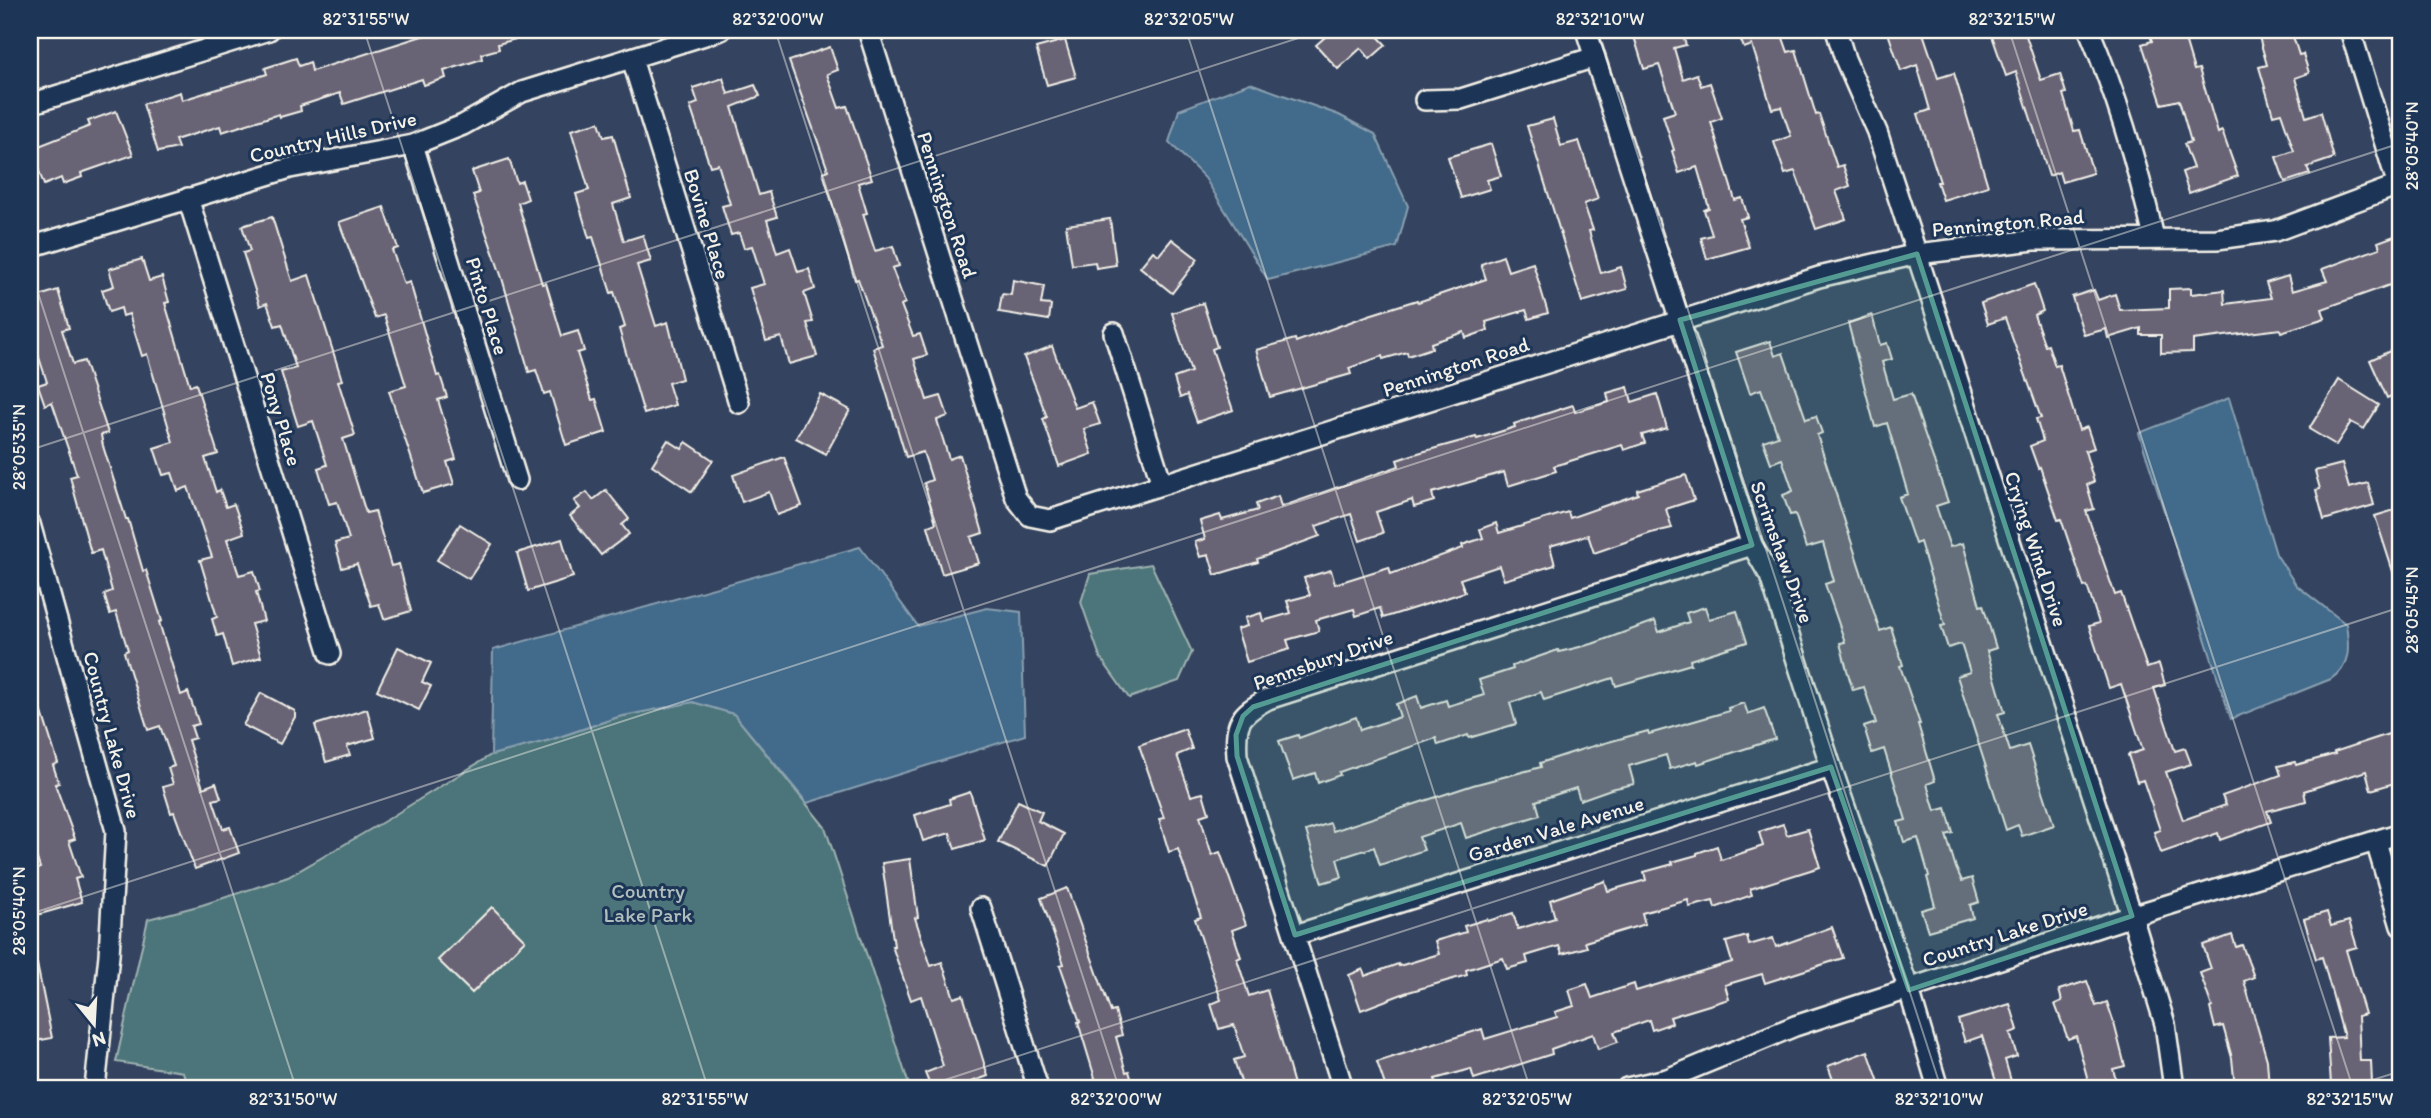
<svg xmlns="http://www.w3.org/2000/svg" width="2431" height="1118" font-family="Itim,sans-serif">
	<rect width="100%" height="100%" fill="#344360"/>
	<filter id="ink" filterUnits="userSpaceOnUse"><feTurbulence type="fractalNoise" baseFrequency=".0143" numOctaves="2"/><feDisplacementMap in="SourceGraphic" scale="14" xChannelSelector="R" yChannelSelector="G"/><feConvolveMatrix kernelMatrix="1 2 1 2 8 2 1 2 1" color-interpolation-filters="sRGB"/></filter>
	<g filter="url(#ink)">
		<g fill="#4c757a" stroke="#a0b3b1" stroke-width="2">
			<path d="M1151,564l41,88 -13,29 -50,17 -29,-41 -19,-55 9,-28z"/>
			<path d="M693,702l41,12 91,113 85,261h-722l-5,-16 -67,-10 32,-143 54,-14 86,-28 95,-55 108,-67 59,-15 68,-23z"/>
		</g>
		<g fill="#426a8a" stroke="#89a0b0" stroke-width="2">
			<path d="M1250,83l89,32 36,19 33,72 -11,41 -129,33 -63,-102 -36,-36 10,-32z"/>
			<path d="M2229,398l47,156 20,31 50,39c3,22 6,40 -15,55l-100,40 -92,-286z"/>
			<path d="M860,547l58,79 69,-18 34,4 4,123 -218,68 -73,-89 -41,-12 -75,15 -68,23 -59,15 2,-105z"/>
		</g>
		<g fill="#696476" stroke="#f4f1e8" stroke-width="2">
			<path d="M441,30h91l1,4 -35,10 1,5 -18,5 1,5 -38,12 2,7 -22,7 -2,-6 -78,25 -4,-11 -40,13 1,5 -21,6 -1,-3 -57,18 -2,-6 -45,14 3,8 -20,4 -15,-48 37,-12 2,8 85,-26 -2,-6 31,-10 3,8 11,-4 2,9z"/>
			<path d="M1333,30h39l14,15 -16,14 -9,-11 -23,21 -22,-24z"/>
			<path d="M1632,30h49l5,15 -12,3 9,31 14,-5 4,12 9,-3 12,35 -11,4 24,78 7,-2 6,19 -8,2 9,28 -42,12 -6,-21 11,-3 -8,-25 5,-2 -12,-41 -18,6 -7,-22 2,-1 -11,-34 12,-4 -16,-47 -15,4z"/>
			<path d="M1737,30h51l1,2 -7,3 6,17 8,-2 20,65 3,-1 18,53 6,-2 7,21 -14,5 10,28 -30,10 -21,-58 -10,3 -11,-32 17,-6 -10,-29 -9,2 -20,-64 -8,3z"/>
			<path d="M1887,30h35l16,48 16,-5 34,113 -45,14 -6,-18h3l-22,-68 12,-4 -13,-45 -16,6z"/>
			<path d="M1990,30h34l17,50 19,-6 6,19 -3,1 11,37 6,-1 13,43 -31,9 -3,-10 -10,4 -33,-104 -10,4z"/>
			<path d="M2148,30h34l12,40 5,-1 19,64 4,-2 16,45 -49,17 -7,-21 11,-4 -9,-24 7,-2 -12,-42 -17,4 -20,-60 10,-3z"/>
			<path d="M2257,30h34l8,25 4,-1 6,19 -14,5 11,39 15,-5 13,46 -27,9 3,7 -25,8 -9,-25 18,-6 -13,-38 -8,2 -14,-48 8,-2z"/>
			<path d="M1065,40l11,37 -29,8 -11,-37z"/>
			<path d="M830,47l8,23 -11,4 12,34 8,-2 25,73 -14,4 9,30 -4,1 12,37 18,-5 6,20 -7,2 13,35 -4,2 12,31 7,-2 7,21 -13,4 13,41 14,-4 7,20 -11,4 12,39 11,-4 23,78 -12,4 8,26 -37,11 -14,-48 8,-3 -12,-40 8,-3 -9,-28 -17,5 -33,-109 9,-3 -24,-66 -3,1 -32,-108 5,-2 -39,-109z"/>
			<path d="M723,78l5,16 27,-9 5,11 -28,11 27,88 10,-3 8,25 -10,3 10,33 13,-5 8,24 11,-3 6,20 -11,4 9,29 -6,1 10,33 -28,8 -8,-27 -15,4 -16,-53 14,-4 -12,-38 -8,2 -5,-15 -8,2 -9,-29 8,-2 -12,-40 -8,2 -20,-60 8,-3 -5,-15z"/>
			<path d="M116,111l17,44 -52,18 1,4 -19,7 -2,-6 -17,7 -13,-36 59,-23 -2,-5z"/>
			<path d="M1553,119l8,27 18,-5 19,58 -14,5 9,26 -4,1 12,42 20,-6 6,22 -45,13 -55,-176z"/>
			<path d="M599,122l5,15 9,-2 18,63 -18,6 11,37 19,-6 8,26 -14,4 19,61 12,-4 14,57 -14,4 7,22 -31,9 -25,-85 6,-2 -11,-35 -3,1 -18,-56 -4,1 -13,-44 13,-4 -18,-60z"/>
			<path d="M1491,144l10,32 -14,4 3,9 -29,9 -13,-41z"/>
			<path d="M509,159l8,24 5,-2 6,18 -10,4 24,81 4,-1 16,53 16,-5 6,20 -7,2 15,47 4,-1 10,33 -40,13 -16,-53 -6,2 -8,-24 -7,2 -27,-94 -29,-83 6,-2 -7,-22z"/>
			<path d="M384,207l14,41 -6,2 12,34 6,-2 27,94 3,-1 7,22 -9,3 18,59 -9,3 7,22 -31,9 -34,-102 17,-5 -22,-71 -9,3 -36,-96z"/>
			<path d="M272,217l20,64 17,-6 33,105 -4,1 17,54 -12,4 23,74 9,-2 16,55 8,-2 12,47 -27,8 -5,-15 -8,2 -14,-42 -15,4 -7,-25 14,-4 -12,-37 -8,2 -11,-36 9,-3 -14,-44 -15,5 -17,-54 15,-4 -14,-44 -7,2 -8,-23 -7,3 -17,-53 7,-2 -8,-25z"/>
			<path d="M1110,219l6,46 -20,3 -1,-6 -23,3 -6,-40z"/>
			<path d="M2397,235l4,11v35l-79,28 3,9 -44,14 -1,-3 -87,11v12l-32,1v-18h-20v-7l-33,10 -2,-9 -22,6 -12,-38 22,-7 4,10 17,-6 5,16 49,-2v-19l22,-1v6l33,-4 1,14 46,-6 -5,-15 22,-7 4,15 35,-10 -5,-12 58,-21 -2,-6z"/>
			<path d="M1172,239l26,20 -26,34 -32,-26 13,-16 6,4z"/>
			<path d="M1503,256l5,15 25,-8 15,50 -19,6 -3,-9 -40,12 2,8 -22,8 -2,-6 -33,11 1,5 -24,8 -1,-4 -24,7 -1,-3 -33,12 2,6 -81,23 -14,-47 39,-11 1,3 73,-27 48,-15 1,2 68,-23 -5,-15z"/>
			<path d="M142,259l7,22 13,-4 7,25 -4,1 25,83 6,-2 22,70 -13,4 11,34 4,-2 6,17 8,-3 10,29 -17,6 12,36 15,-4 6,20 -4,1 8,29 -13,3 10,33 -29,9 -9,-32 -6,2 -5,-17 5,-2 -17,-57 12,-3 -24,-70 -10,4 -6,-18 -9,2 -9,-27 19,-6 -26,-88 -5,2 -13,-42 -6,2 -2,-8 -12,4 -7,-22 12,-4 -5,-17z"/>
			<path d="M1013,280l31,6 -3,18 10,1 -2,15 -50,-8 3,-18 9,1z"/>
			<path d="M2034,284l9,27 -9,4 11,31 3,-1 7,21 4,-1 20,65 8,-3 7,21 -9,3 9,31 -7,3 7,24 -8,2 29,84 6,-2 26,75 12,-4 6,21 -11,3 21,63 10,-3 6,16 -25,8 17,48 43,-15 -4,-9 59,-21 -3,-9 17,-4 1,3 39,-11 -1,-2 67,-22v51l-30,9 -5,-19 -62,20 2,10 -39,10 4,11 -51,18 -2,-7 -57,20 -7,-21 6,-2 -17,-50 -6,2 -9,-27 15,-5 -22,-66 -12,4 -20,-62 10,-3 -12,-37 -3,1 -23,-68 -3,1 -18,-53 -2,1 -8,-22 13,-5 -7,-22 5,-1 -36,-100 -17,6 -7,-21z"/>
			<path d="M58,290l11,38 -7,2 11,34 11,-3 24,72 -7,2 2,11 23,73h2l15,52 3,-1 16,51 -3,1 22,73 7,-3 11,32 -8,2 4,12 -7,2 15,48 13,-5 5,15 -8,2 10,29 7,-2 9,26 -44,16 -21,-57 -3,1 -8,-26 10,-3 -5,-16 6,-2 -14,-40 -12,4 -24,-78 4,-2 -12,-38 -6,2 -6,-20 8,-3 -11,-41 -10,3 -21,-76 7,-2 -25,-73 -7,3 -7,-20 9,-3 -14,-43 -3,1v-41z"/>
			<path d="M1203,303l14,44 -5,2 21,61 -36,12 -10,-27 -7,3 -6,-20 17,-6 -19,-59z"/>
			<path d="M1872,315l8,30 7,-2 5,16 -10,3 11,37 18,-5 37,108 -12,4 14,41 13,-4 17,63 3,-1 13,43 -9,3 18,61 -7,2 12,37 18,-6 26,80 -32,11 -4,-11 -12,5 -49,-154 13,-4 -9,-28 -13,4 -7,-22 4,-1 -25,-83 -5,2 -16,-47 9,-3 -21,-71 -12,4 -27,-104z"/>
			<path d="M1770,341l5,15 8,-3 23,66 10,-3 6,17 -5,2 63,196 11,-4 12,38 -3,1 20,58h-2l17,57 -8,3 8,27 11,-3 7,25 -7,2 10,33 6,13 10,-3 7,24 -9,3 3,13 -45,13 -7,-21 14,-4 -8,-29 2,-1 -11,-38 -14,4 -6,-20 8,-2 -22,-71 -12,4 -8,-26 12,-4 -12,-36 -11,3 -6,-20 -7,-27 5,-1 -20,-58 9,-3 -11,-38 -17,5 -11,-34 -5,1 -7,-20 10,-4 -11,-32 -11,4 -8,-22 15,-5 -17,-47 -11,4 -14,-41z"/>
			<path d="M1052,346l23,62 17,-6 8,22 -16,5 8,25 -33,12 -16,-47 4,-2 -23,-60z"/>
			<path d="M2401,346v46l-14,6 -17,-38z"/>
			<path d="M2339,380l40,25 -15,24 -13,-7 -15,23 -27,-16z"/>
			<path d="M1628,387l4,15 25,-8 10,34 -25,7 3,8 -21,7 -2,-5 -68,21 2,5 -48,15 -4,-14 -72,21 2,8 -20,6 -2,-7 -36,12 7,21 -23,8 -9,-27 -35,12 4,10 -63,23 1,3 -43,13 -6,-20 -9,2 -5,-15 10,-3 -5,-18 20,-6 2,5 36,-10 -2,-6 22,-8 3,11 118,-41 -2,-6 21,-7 58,-16 1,2 38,-12 -1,-3 59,-19 2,7 34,-10 -2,-9z"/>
			<path d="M820,394l30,16 -24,44 -30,-16z"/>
			<path d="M668,440l14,9 4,-7 27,18 -21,32 -40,-27z"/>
			<path d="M784,457l18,49 -25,9 -8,-23 -27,10 -9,-27z"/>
			<path d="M2342,464l7,24 19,-5 6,22 -50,15 -8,-30 4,-1 -5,-18z"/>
			<path d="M1686,475l8,25 -28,9 6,19 -21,5 -57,20 -6,-18 -38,11 5,19 -51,15 -5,-14 -39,13 5,13 -82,26 -3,-10 -24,8 -2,-7 -38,11 3,11 -32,9 3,9 -43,13 -10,-33 10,-3 -2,-8 16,-5 2,8 28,-8 -4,-12 23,-6 -6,-17 27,-8 4,14 54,-17 2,7 72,-26 -1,-3 21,-7 -3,-9 16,-6 3,10 69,-21 2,6 68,-24 -1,-4z"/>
			<path d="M606,490l23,29 -7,6 7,9 -28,21 -31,-39 10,-8 -6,-7 13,-9 6,8z"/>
			<path d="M2401,508v75l-4,1 -22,-68z"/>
			<path d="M460,524l32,20 -23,35 -32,-19z"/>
			<path d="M562,539l11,38 -45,14 -11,-38z"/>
			<path d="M1705,607l4,12 28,-8 10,31 -57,18 1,4 -75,22 -3,-8 -69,22 -3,-8 -31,11 6,21 -47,14 -1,-3 -30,10 -2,-7 -97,34 1,3 -22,8 -3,-10 -22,7 -14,-39 19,-6 1,3 57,-21 4,13 40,-13 -4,-13 21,-8 4,12 25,-8 2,6 36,-11 -5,-15 34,-11 -1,-3 46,-16 1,2 33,-8 63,-23 4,11 30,-10 -3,-9z"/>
			<path d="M398,647l33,16 -9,19 9,4 -12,24 -42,-20z"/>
			<path d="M34,687l24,76 -5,2 6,18 -4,1 20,55 -6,2 12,36 -6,2 7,23 -45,13 -7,-25v-18l10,-4 -10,-30v-28l5,-2 -5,-17v-103z"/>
			<path d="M261,693l34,18v6l-15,27 -37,-19z"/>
			<path d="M1744,703l4,11 16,-6 11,31 -77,25 -1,-3 -27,8 -4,-14 -37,11 5,18 -23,5 -31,11 -4,-12 -40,13 4,14 -74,23 -5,-15 -42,14 5,13 -44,15 -6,-18 -37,12 5,18 -20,6 -16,-52 24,-8 3,8 140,-46 68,-18 -1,-4 43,-14 65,-18 1,3 80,-23 -1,-3z"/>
			<path d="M367,709l8,29 -28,8 3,9 -24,7 -11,-37z"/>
			<path d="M1185,729l7,20 -15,6 14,41 12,-3 6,20 -9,3 12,39 8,-3 26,73 -14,5 9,27 -4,2 12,37 18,-6 28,98h-52l-9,-28 10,-3 -10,-32 -15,4 -8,-25 10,-4 -26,-81 6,-2 -23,-68 -9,3 -10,-33 5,-1 -25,-73z"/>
			<path d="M970,792l15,48 -30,9 -5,-16 -27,8 -8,-26 35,-11 -1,-5z"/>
			<path d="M1018,801l24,11 -4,9 26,13 -16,32 -50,-24z"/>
			<path d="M1783,824l4,11 21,-6 12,38 -70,22 2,6 -37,13 -2,-7 -24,6 -1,-7 -46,13 3,11 -60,18 2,5 -25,7 -3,-8 -33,10 2,7 -21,6 -4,-11 -37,12 1,5 -62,18 -44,17 -12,-35 14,-6 2,7 33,-12 1,2 40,-12 -4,-13 31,-9 -2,-6 23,-7 1,2 25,-8 5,16 37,-11 -5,-18 55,-19 3,10 38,-11 -2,-8 29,-8 -1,-2 25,-7v-2l20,-7 4,14 42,-14 -4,-14z"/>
			<path d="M910,859l8,58 -3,1 16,48 11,-4 12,36 9,-3 25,81 -20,7 2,5h-39l-6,-15 18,-7 -22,-70 -10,4 -19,-54h2l-12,-83z"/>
			<path d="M1067,888l44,124 4,-1 7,24 -6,2 10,35 3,-1 5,17h-36l-20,-66h2l-20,-57 4,-1 -23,-66z"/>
			<path d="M492,907l33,33 -53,53 -34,-33z"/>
			<path d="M2327,912l4,14 18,-5 8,26 -11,3 19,64 -7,2 2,45h11l1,22 -41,2 -3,-47 16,-1 -22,-80 -6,2 -12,-40z"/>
			<path d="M1832,927l11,31 -78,25 -3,-9 -37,11 4,14 -59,18 2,6 -20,7 -3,-10 -35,12 4,10 -20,7 -5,-15 -42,15 1,5 -78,25 -3,-10 -36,10 3,9h-52l-9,-26 105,-33 3,10 72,-22 -2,-5 19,-6 -5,-16 18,-6 5,14 42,-14 2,7 96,-29 -6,-20 21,-6 2,9 24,-7 3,9z"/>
			<path d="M2232,935l4,12 6,-2 12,32 -10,4 23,79 2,28h-34l-3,-30 -9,-32 -8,2 -5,-20 2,-1 -12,-34 11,-4 -8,-24z"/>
			<path d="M37,964l15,74 -22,4v-77z"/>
			<path d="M2087,981l9,25 11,-4 7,21 11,43 -12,3 5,19h-28l-14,-52 -8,3 -13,-35 7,-3 -3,-11z"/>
			<path d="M2010,1004l8,26 -8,3 7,23 -12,4 8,28h-15l-16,-52 -17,6 -7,-22z"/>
			<path d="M1868,1051l13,37h-45l-8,-22z"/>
		</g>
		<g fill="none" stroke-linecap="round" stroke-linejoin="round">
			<defs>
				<g id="street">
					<path d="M868,30l148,468 14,18 20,4 769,-243 98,-23 117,-14 183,-1 58,-8 126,-47"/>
					<path d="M1586,30l166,515 18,31 61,191 78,223 29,98"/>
					<path d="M1836,30l9,29 32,73 255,784 33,108 9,64"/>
					<path d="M2089,30c28,66 49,137 65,208"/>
					<path d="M2350,30l48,156"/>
					<path d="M632,59l107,344"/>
					<path d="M1425,100l36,-1 134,-42"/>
					<path d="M30,104l239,-74"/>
					<path d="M413,145l104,335"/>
					<path d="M188,198l142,456"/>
					<path d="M30,247l260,-79 123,-23 50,-20 59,-33 199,-62"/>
					<path d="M1114,333l48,151"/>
					<path d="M30,524l86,307 -7,124 -14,133"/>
					<path d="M2376,842l25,84"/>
					<path d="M981,908l57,180"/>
					<path d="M1295,935l536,-168"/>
					<path d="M1343,1088l-106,-332c-2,-33 1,-41 31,-57l484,-154"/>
					<path d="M1627,1088l40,-9 128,-53 337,-110 269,-83"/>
				</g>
			</defs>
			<use href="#street" stroke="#f4f1e8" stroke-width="24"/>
			<use href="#street" stroke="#1d3557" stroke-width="19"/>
		</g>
	</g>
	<path fill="#549b93" fill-opacity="0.2" stroke="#549b93" stroke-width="5" stroke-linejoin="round" d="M1917,254l215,662 -223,74 -78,-223 -536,168 -58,-179 -1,-21 7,-19 10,-9 499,-162 -72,-225z"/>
	<path fill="none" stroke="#f4f1e8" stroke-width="2" stroke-opacity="0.45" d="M364,30l344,1058M775,30l344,1058M1186,30l344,1058M1597,30l344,1058M2009,30l344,1058M30,268l266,820M30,450l1293,-420M30,914l2371,-771M920,1088l1481,-481M2347,1088l54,-17"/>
	<g text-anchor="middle" stroke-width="6" stroke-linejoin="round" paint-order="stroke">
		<g font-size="21" fill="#f4f1e8" stroke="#1d3557">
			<text transform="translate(333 137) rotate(-13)" y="7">Country Hills Drive</text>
			<text transform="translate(947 205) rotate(72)" y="7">Pennington Road</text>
			<text transform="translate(2008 223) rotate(-5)" y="7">Pennington Road</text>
			<text transform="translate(707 224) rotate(73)" y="7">Bovine Place</text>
			<text transform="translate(487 306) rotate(73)" y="7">Pinto Place</text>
			<text transform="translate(1456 367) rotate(-18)" y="7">Pennington Road</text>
			<text transform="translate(281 419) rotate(73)" y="7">Pony Place</text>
			<text transform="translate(2036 549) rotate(72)" y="7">Crying Wind Drive</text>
			<text transform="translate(1782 552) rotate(70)" y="7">Scrimshaw Drive</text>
			<text transform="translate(1323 660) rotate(-19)" y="7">Pennsbury Drive</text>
			<text transform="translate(112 735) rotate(75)" y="7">Country Lake Drive</text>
			<text transform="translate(1556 829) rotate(-17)" y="7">Garden Vale Avenue</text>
			<text transform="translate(2005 934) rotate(-18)" y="7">Country Lake Drive</text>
		</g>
		<g font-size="21" fill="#b1bfbc" stroke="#1d3557">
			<text x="648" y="898">Country<tspan x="648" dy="24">Lake Park</tspan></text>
		</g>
	</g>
	<rect width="2431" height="1118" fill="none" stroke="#1d3557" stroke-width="77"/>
	<g transform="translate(94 1024) rotate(162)" stroke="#1d3557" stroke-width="5" paint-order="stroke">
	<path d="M0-5L12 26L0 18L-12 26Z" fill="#f4f1e8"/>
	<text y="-10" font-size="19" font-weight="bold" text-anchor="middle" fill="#f4f1e8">N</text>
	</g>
	<rect x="38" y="38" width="2354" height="1042" fill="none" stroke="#f4f1e8" stroke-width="2.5"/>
	<g font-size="18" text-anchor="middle" fill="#f4f1e8">
		<text x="366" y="25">82°31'55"W</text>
		<text x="778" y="25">82°32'00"W</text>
		<text x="1189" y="25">82°32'05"W</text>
		<text x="1600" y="25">82°32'10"W</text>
		<text x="2012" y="25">82°32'15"W</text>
		<text transform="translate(2412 146) rotate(-90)" y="6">28°05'40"N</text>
		<text transform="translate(19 447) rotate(-90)" y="6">28°05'35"N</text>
		<text transform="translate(2412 610) rotate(-90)" y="6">28°05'45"N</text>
		<text transform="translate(19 911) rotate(-90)" y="6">28°05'40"N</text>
		<text x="293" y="1105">82°31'50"W</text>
		<text x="705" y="1105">82°31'55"W</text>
		<text x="1116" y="1105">82°32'00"W</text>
		<text x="1527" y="1105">82°32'05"W</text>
		<text x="1939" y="1105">82°32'10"W</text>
		<text x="2350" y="1105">82°32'15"W</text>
	</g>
</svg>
